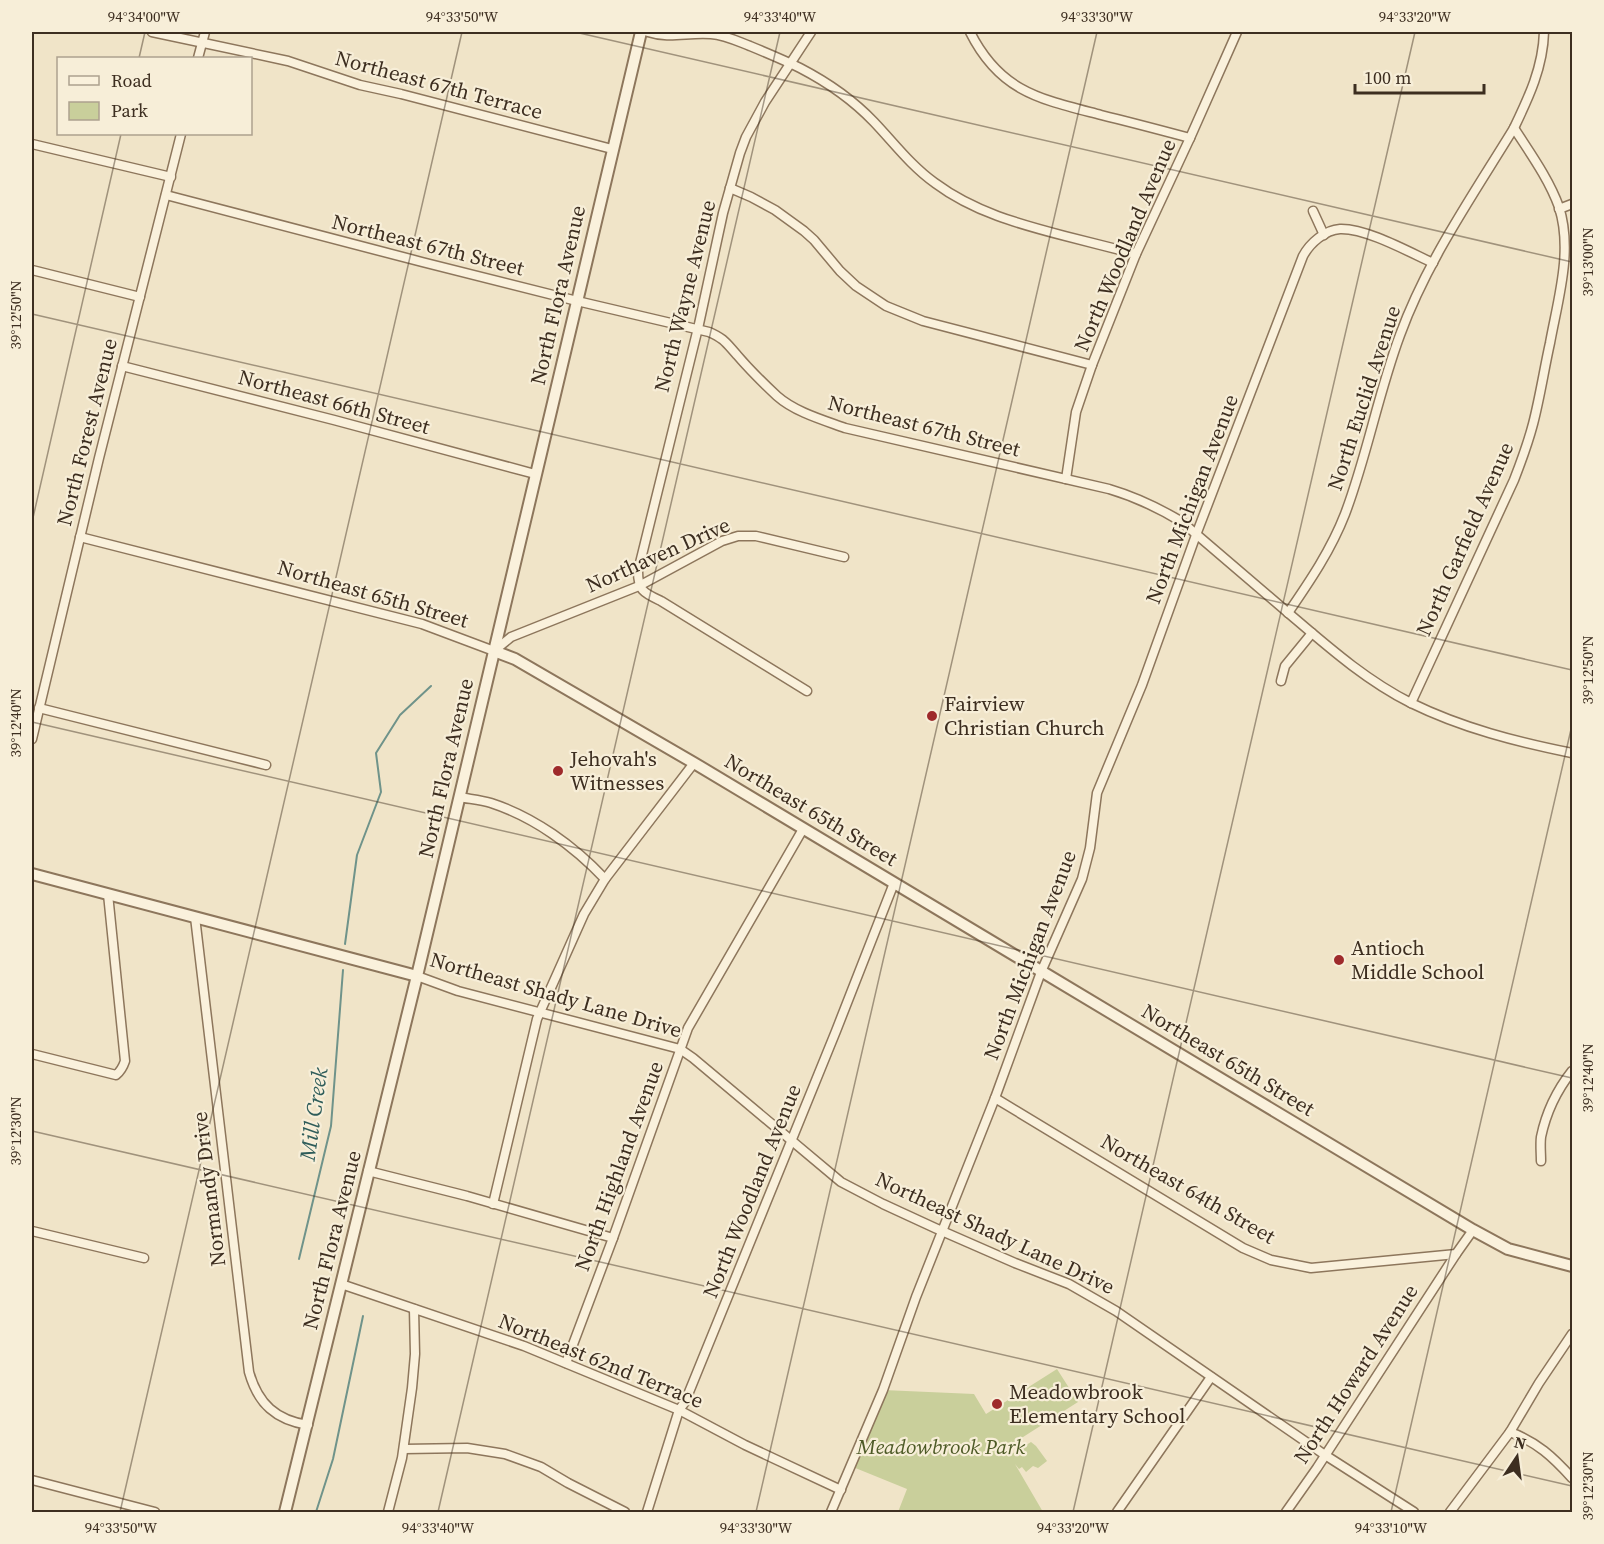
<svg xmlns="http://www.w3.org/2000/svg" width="1604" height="1544" font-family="'Source Serif 4',serif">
	<rect width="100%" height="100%" fill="#f0e4c8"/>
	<path fill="#c9cf9b" d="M1057,1369l21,33 -72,46 4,7 21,-13 5,4 11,15 -9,7 -5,-2 -7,6 -4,-5 -3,2 -4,-5 28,48h-145l9,-23 -59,-24 35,-75 91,4 12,20z"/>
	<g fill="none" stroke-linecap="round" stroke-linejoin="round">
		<g stroke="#6f938a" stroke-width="2">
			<path d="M345,944l12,-89 24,-63 -5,-39 24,-38 31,-29"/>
			<path d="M299,1259l32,-133 12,-156"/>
			<path d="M316,1512l17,-53 30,-143"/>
		</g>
		<defs>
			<g id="minor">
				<path d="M152,32l136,29 72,24 41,9 211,55"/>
				<path d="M648,32c21,7 41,0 63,2 14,1 26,7 39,12 17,7 34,14 50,22 27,14 53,32 74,54 20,21 37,44 61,61 39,29 84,41 130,53 24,6 47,12 71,18"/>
				<path d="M970,32c30,60 70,67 131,83 29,7 59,15 89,23"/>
				<path d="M198,58l7,-26"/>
				<path d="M32,144l139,33"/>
				<path d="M730,188l21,9 24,13 29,21 10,9 26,31 16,15 30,20 37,15 169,44"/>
				<path d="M166,195l256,67 155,39 132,31c16,7 17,11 28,23 12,14 26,28 40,41 18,16 46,24 68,32l264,61c27,8 50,19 73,33 35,30 70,60 104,89 40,34 79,69 125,92 51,25 106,39 161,50"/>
				<path d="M1559,209l13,-5"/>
				<path d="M1313,211l11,24"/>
				<path d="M32,270l108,27"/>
				<path d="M122,366l212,54 201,54"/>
				<path d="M1066,479l10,-67 16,-47 44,-111 54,-116 47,-106"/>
				<path d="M80,537l342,87 72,27 17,-14 128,-51 83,-45 16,-5h18l88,21"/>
				<path d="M1288,613c22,-32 43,-63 57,-99 22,-58 33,-120 55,-179 27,-74 73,-140 114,-207 15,-31 29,-61 30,-96"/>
				<path d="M1281,681l4,-15 27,-33"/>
				<path d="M807,691l-146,-90c-17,-8 -23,-10 -23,-30l61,-247 24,-111 17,-60 6,-16 19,-35 46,-70"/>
				<path d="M1411,703l103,-223c7,-18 14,-37 19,-56 7,-27 11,-54 17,-81 8,-44 23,-92 9,-136 -10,-28 -29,-54 -45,-79"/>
				<path d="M39,708l227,57"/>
				<path d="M32,739l67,-281 82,-324"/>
				<path d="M459,797c10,2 22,3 32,6 43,14 83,43 114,76"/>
				<path d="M195,917l54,455c9,32 27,48 59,53"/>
				<path d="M417,976l41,15 222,58 13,9 148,124 42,22 52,24 80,35 54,21 47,27 209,144 89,57"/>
				<path d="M32,1054l84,21c5,-4 7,-8 9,-14l-17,-167"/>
				<path d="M995,1098l248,150 28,12 40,8 145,-14 17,-24"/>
				<path d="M1541,1161c0,-8 -1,-16 0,-24 5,-24 16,-47 31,-66"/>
				<path d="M368,1171l99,25 146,42"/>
				<path d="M493,1204l44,-185 47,-105 21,-35 89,-116"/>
				<path d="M32,1231l112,27"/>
				<path d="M341,1284l183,62 155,64 66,35 96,45"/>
				<path d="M566,1363l47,-125 75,-210 115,-199"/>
				<path d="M1510,1432c27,10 43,25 62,46"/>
				<path d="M404,1449l63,-1 38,6 36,13 27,16 57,29"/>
				<path d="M32,1480l123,32"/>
				<path d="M388,1512l14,-54 10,-70 3,-34 -1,-45"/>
				<path d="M647,1512l32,-102 6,-8 151,-371 58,-148"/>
				<path d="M831,1512l52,-122 33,-93 79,-199 46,-126 41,-93 8,-31 7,-55 45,-108 54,-150 107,-279c7,-13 22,-26 37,-27 26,-1 69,23 93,34"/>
				<path d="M1117,1512l94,-135"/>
				<path d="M1286,1512l31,-44 139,-214"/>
				<path d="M1450,1512l60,-80 29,-49 33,-49"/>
			</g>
			<g id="tertiary">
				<path d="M494,651l21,8 179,104 779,467 35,19 64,17"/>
				<path d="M32,874l385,102"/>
				<path d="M285,1512l132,-536 224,-944"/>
			</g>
		</defs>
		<use href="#minor" stroke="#8d765c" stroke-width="11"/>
		<use href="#tertiary" stroke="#8d765c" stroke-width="14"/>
		<use href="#minor" stroke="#faf1dc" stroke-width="8"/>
		<use href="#tertiary" stroke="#faf1dc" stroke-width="10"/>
	</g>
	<path fill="none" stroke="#3d2e20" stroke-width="1.5" stroke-opacity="0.45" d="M575,32l997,230M139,58l6,-26M32,314l1540,356M32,522l89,-388M32,722l1540,356M32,1131l1540,355M120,1512l342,-1480M438,1512l342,-1480M756,1512l341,-1480M1073,1512l342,-1480M1391,1512l181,-787"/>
	<g fill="#9e2a2b" stroke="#f7eed8" stroke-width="2">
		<circle cx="932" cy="716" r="6"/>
		<circle cx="558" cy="771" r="6"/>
		<circle cx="1339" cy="960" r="6"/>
		<circle cx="997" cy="1404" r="6"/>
	</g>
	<g text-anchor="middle" stroke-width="4.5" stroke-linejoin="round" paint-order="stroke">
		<g font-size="21" fill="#3d2e20" stroke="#f7eed8">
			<text transform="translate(439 85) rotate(15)" y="7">Northeast 67th Terrace</text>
			<text transform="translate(428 245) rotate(14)" y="7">Northeast 67th Street</text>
			<text transform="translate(1125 245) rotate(-67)" y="7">North Woodland Avenue</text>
			<text transform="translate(558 295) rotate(-77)" y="7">North Flora Avenue</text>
			<text transform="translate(685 296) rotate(-76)" y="7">North Wayne Avenue</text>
			<text transform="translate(1364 398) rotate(-72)" y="7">North Euclid Avenue</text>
			<text transform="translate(334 402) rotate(15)" y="7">Northeast 66th Street</text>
			<text transform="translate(924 426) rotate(14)" y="7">Northeast 67th Street</text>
			<text transform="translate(87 432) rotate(-76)" y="7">North Forest Avenue</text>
			<text transform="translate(1192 499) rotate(-69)" y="7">North Michigan Avenue</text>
			<text transform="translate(1465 539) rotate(-66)" y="7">North Garfield Avenue</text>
			<text transform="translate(658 555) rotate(-24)" y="7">Northaven Drive</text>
			<text transform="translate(373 594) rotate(16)" y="7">Northeast 65th Street</text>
			<text transform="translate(446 768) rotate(-77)" y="7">North Flora Avenue</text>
			<text transform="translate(811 810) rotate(31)" y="7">Northeast 65th Street</text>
			<text transform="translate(1030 955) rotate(-69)" y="7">North Michigan Avenue</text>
			<text transform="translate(556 995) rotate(16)" y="7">Northeast Shady Lane Drive</text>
			<text transform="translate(1228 1060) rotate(31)" y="7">Northeast 65th Street</text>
			<text transform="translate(619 1166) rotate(-70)" y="7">North Highland Avenue</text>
			<text transform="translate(209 1189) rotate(-97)" y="7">Normandy Drive</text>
			<text transform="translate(1188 1189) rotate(30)" y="7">Northeast 64th Street</text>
			<text transform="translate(752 1191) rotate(-68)" y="7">North Woodland Avenue</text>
			<text transform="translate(995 1233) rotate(25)" y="7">Northeast Shady Lane Drive</text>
			<text transform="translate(332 1240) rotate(-76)" y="7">North Flora Avenue</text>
			<text transform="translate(601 1361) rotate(22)" y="7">Northeast 62nd Terrace</text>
			<text transform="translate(1356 1374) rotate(-57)" y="7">North Howard Avenue</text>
		</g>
		<g font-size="21" fill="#3d2e20" stroke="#f7eed8" text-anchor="start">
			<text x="944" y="711">Fairview<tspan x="944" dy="24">Christian Church</tspan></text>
			<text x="570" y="766">Jehovah's<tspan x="570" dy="24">Witnesses</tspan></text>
			<text x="1351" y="955">Antioch<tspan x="1351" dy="24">Middle School</tspan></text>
			<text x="1009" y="1399">Meadowbrook<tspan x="1009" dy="24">Elementary School</tspan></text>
		</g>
		<g font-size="21" font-style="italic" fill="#4d5a26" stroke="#f7eed8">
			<text x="941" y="1454">Meadowbrook Park</text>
		</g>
		<g font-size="22" font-style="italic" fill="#2f5d5a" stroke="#f7eed8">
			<text transform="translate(313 1114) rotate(-82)" y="8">Mill Creek</text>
		</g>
	</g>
	<rect width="1604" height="1544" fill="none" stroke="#f7eed8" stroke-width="66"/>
	<rect x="57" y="57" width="195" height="78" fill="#f7eed8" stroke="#ada18e" stroke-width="1.5"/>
	<rect x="69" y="76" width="30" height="9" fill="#faf1dc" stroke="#ada18e" stroke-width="1.5"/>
	<text x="111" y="87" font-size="18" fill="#3d2e20">Road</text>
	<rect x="69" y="102" width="30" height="18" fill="#c9cf9b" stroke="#ada18e" stroke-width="1.5"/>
	<text x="111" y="117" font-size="18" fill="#3d2e20">Park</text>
	<g transform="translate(1517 1457) rotate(13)" stroke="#f7eed8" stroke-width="4.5" paint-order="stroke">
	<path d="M0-4.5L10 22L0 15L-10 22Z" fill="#3d2e20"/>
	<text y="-9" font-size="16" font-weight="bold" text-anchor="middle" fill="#3d2e20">N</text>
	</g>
	<path d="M1355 84v9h129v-9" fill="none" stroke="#3d2e20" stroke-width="3"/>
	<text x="1364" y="84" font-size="18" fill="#3d2e20" stroke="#f7eed8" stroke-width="4.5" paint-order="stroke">100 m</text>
	<rect x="33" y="33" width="1538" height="1478" fill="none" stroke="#3d2e20" stroke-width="2"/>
	<g font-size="15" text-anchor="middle" fill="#3d2e20">
		<text x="144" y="22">94°34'00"W</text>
		<text x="462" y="22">94°33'50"W</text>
		<text x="780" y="22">94°33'40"W</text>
		<text x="1097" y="22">94°33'30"W</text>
		<text x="1415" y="22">94°33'20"W</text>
		<text transform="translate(1588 262) rotate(-90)" y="5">39°13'00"N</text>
		<text transform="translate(16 315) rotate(-90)" y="5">39°12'50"N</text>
		<text transform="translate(1588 670) rotate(-90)" y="5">39°12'50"N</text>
		<text transform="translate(16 723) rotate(-90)" y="5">39°12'40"N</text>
		<text transform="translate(1588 1078) rotate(-90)" y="5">39°12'40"N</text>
		<text transform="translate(16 1131) rotate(-90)" y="5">39°12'30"N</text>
		<text transform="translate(1588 1486) rotate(-90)" y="5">39°12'30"N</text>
		<text x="121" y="1533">94°33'50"W</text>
		<text x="438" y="1533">94°33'40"W</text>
		<text x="756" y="1533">94°33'30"W</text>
		<text x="1073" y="1533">94°33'20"W</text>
		<text x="1391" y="1533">94°33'10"W</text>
	</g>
</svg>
